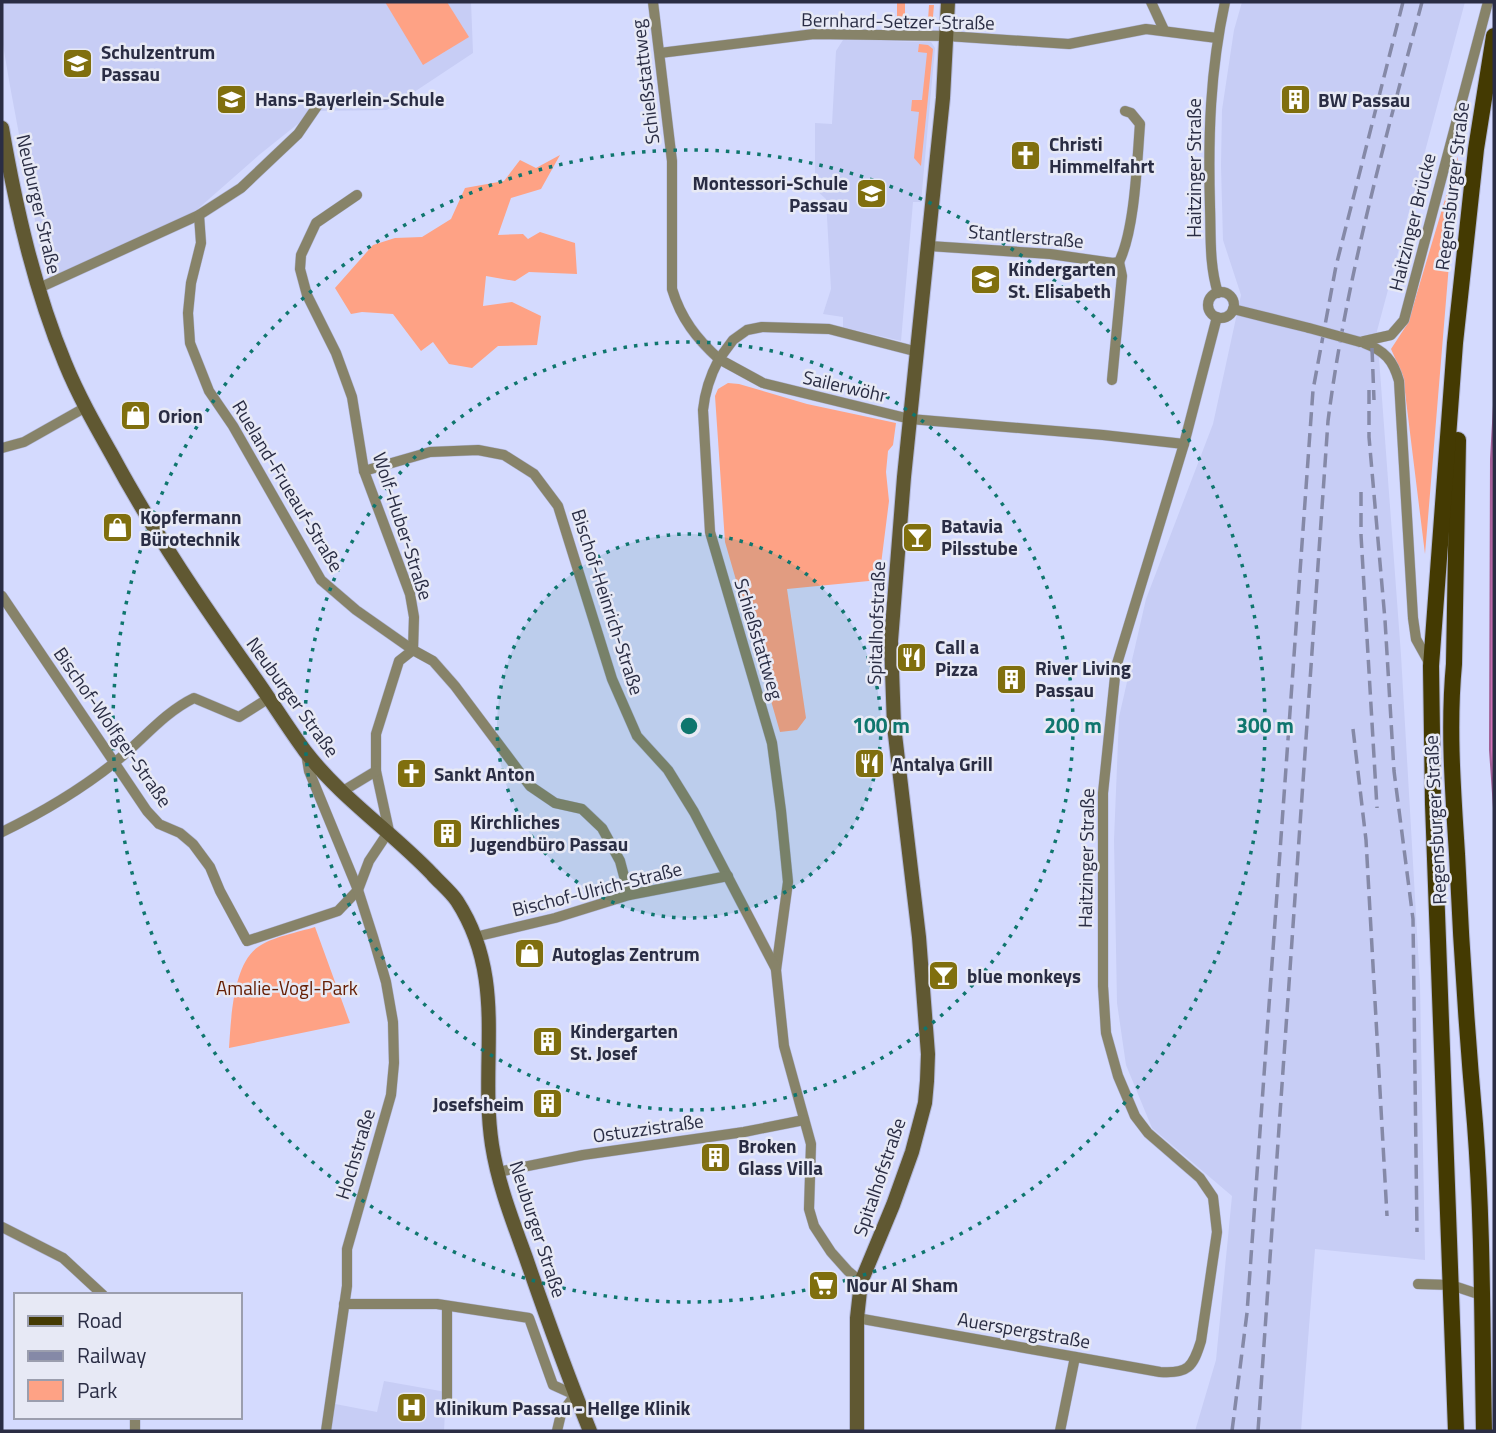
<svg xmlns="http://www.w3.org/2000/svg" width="1496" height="1433" font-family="'Titillium Web',sans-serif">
	<rect width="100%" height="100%" fill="#d4dafe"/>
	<g fill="#c7cdf5">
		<path d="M2,2h469l2,51 -86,57 -73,1 -55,44 -75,66 -133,62 -11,-36 -30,-161 -8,-47z"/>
		<path d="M1242,2h223l-88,329 24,324 19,329 5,276 -110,-11 -14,182h-106l21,-71 16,-164 -80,-68 -26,-63 -9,-62 -3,-163 5,-123 27,-118 67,-175 28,-129 -18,-55 -2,-74 1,-56 12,-80z"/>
		<path d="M843,40l88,2 4,6 -14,154h-8l-12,139 -58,-14v-10l-20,-3 8,-25 -5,-90 -11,-10v-66l17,1 4,-73z"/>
		<path d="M384,1381l62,11 -2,39h-118l4,-28 47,9z"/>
	</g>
	<g fill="#fea285">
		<path d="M385,2h62l22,35 -46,28z"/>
		<path d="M897,2h8v19h23l1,-16h5l-2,23 -35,1z"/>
		<path d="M919,44l9,1 5,4 -12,117 -7,-8 5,-46 -8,-1 1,-11h10l5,-47 -9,-1z"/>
		<path d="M560,155l-19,34 -30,9 -13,37 25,-1 5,5 12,-7 35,11 2,31 -48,-2 -14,9 -29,-5 -3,30 29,-4 29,14 -4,29 -39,1 -26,22 -23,-4 -16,-22 -12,9 -28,-37 -31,-2 -11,2 -16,-26 38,-43 22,-7 27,-1 29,-18 14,-31 39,-7 16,-21 16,8z"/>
		<path d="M1458,156l-33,398 -22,-178 -12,-27 17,-26z"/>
		<path d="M728,383l11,1 68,20 89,19 -3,22 -5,6 -2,21 3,29 -10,79 -92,9 19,129 -9,12 -17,2 -55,-190 -10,-146 3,-7z"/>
		<path d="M315,927l35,96 -121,25c2,-29 4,-84 29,-101 14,-10 41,-15 57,-20z"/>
	</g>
	<path fill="#d575ba" stroke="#a25f97" stroke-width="2" d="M1494,405v403l-4,-58 1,-291z"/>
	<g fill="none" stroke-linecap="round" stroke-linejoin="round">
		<defs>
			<g id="street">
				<path d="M653,2l19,159v128c9,30 25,50 47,70 -9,17 -14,31 -16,51l7,122 62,211 9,68 7,71 -12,88 8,76 27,98 -2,65 5,17 17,26 17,19 13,11"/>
				<path d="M1151,2l13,28"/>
				<path d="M660,53l154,-19 133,2 122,8 77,-15 71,9"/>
				<path d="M357,195l-41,28 -15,32 -1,14 7,26 29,58 16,44 12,74 46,123 4,23 -1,33 20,11 22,25 75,100 25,17 27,6 20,19 18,33 9,34"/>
				<path d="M929,246l121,8 63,9 6,-1c16,-33 18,-100 21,-138l-9,-11 -6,-2"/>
				<path d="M39,288l160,-73 42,-27 57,-54 24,-35"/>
				<circle cx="1221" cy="305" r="13"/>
				<path d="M1218,293c-9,-28 -7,-58 -8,-86 -2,-71 0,-136 15,-205"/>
				<path d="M1233,309l76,19"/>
				<path d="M1360,342l31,-7 13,-15 84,-318"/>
				<path d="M1364,343c21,8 29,17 35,38l14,237 3,21 15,27"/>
				<path d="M918,352l-89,-23 -67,-2 -15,3 -14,10 -14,19 44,24 147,36 193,16 81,9"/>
				<path d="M1112,380l10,-104 -3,-14"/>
				<path d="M2,448l22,-6 62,-35"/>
				<path d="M364,471l66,-19 48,-2 26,5 30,19 24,32 54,173 25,57 31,34 26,42 82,157"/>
				<path d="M2,596l145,215 12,13 21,9 13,11 17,23 10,24 27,50 91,-30 20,-21 11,-29 20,-30 -13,-60v-37l23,-73 14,-11 -57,-40 -35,-30 -88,-154 -24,-35 -19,-48 -2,-30 3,-30 10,-40 -2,-28"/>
				<path d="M306,753l3,18 49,119 15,47 13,45 7,40 1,41 -3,32 -44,154v37l-21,145"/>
				<path d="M343,791l33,-20"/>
				<path d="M2,832c39,-19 78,-42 112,-69 27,-21 49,-50 80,-65l45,19 30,-19"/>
				<path d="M475,937l80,-19 74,-23 99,-19"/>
				<path d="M498,1172l85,-17 161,-23 60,-12"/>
				<path d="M2,1227l61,31 40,37"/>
				<path d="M1418,1284l33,1 30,10"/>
				<path d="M344,1304h93l92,14 24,67 22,10 -14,19 -4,17"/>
				<path d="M447,1306v98"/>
				<path d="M857,1318l303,54c28,2 33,-5 41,-31l16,-109 -4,-35 -13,-19 -52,-45 -13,-17 -17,-40 -12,-43 -3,-47v-193l13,-126 68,-223 33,-127"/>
				<path d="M135,1417v14"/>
				<path d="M1060,1431l15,-74"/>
			</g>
			<g id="secondary">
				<path d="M2,128c14,80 32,160 63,235 13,32 30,62 47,92 42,78 92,151 143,223 17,24 33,50 50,73 36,47 87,81 127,123 8,9 18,17 25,27 51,79 22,158 35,244 6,39 21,77 34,113 20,58 41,116 64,173"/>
				<path d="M857,1431v-113l4,-36 32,-77 19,-53 13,-49 2,-22 1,-27 -9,-117 -25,-211 -3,-85 13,-164 39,-379 5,-96"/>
			</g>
			<g id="primary">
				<path d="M1458,440l-4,224c-6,63 -1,127 3,190 4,90 10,180 18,270 8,102 7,205 9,307"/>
				<path d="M1456,1431l-23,-627 -2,-138 24,-323 21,-194 18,-113"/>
			</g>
		</defs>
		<use href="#street" stroke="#b2b7d9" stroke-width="11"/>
		<use href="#secondary" stroke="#b2b7d9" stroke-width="16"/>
		<use href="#primary" stroke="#b2b7d9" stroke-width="18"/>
		<use href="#street" stroke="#878369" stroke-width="10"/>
		<use href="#secondary" stroke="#605832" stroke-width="14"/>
		<use href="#primary" stroke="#443a02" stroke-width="16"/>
		<g stroke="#8589a7" stroke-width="3.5" stroke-dasharray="14 7" stroke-linecap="butt">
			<path d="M1372,348l2,52"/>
			<path d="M1369,390v47l16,183 9,151 19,148 4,313"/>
			<path d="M1361,492v43l16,273"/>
			<path d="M1353,729l13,111 21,376"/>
			<path d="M1232,1431l15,-118 66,-923 23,-124 67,-264"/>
			<path d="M1258,1431l70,-1010c18,-142 57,-281 94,-419"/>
		</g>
		<defs>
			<path id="street-bridge" d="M1309,328l51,14"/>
		</defs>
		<use href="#street-bridge" stroke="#b2b7d9" stroke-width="11" stroke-linecap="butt"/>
		<use href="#street-bridge" stroke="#878369" stroke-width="10"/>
	</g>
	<circle cx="689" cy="726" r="192" fill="#0f766e" fill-opacity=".12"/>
	<g fill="none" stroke="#0f766e" stroke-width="3.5" stroke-dasharray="3.5 7">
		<circle cx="689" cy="726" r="192"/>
		<circle cx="689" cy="726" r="384"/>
		<circle cx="689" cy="726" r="576"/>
	</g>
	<defs>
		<symbol id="school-square" viewBox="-11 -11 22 22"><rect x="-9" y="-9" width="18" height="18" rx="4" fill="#806f0e" stroke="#e7e9f5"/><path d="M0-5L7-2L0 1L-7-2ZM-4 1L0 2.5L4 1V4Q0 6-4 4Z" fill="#fff"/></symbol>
		<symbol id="building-square" viewBox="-11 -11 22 22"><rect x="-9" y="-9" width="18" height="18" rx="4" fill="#806f0e" stroke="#e7e9f5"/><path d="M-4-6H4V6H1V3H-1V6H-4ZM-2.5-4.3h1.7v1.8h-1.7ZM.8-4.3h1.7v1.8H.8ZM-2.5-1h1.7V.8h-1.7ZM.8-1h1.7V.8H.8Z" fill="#fff"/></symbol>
		<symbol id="church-square" viewBox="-11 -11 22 22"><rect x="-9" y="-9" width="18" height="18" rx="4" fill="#806f0e" stroke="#e7e9f5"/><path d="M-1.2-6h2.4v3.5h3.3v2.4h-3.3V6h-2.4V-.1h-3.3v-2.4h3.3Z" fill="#fff"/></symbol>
		<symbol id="shop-square" viewBox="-11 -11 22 22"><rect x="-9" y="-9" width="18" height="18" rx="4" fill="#806f0e" stroke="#e7e9f5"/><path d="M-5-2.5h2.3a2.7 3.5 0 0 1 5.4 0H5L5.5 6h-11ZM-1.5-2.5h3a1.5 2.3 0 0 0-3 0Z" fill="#fff"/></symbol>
		<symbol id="bar-square" viewBox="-11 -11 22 22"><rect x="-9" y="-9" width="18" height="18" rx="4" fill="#806f0e" stroke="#e7e9f5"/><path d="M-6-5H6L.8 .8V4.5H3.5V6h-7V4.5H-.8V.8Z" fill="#fff"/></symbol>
		<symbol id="restaurant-square" viewBox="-11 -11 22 22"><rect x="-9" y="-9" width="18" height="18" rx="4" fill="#806f0e" stroke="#e7e9f5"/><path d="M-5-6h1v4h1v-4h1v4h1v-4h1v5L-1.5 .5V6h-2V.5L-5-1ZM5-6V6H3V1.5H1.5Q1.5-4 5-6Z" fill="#fff"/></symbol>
		<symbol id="supermarket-square" viewBox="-11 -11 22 22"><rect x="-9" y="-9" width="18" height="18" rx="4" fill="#806f0e" stroke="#e7e9f5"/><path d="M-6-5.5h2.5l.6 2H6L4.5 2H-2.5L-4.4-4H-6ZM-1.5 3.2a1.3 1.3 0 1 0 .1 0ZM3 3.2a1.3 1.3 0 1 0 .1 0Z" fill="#fff"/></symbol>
		<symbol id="hospital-square" viewBox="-11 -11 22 22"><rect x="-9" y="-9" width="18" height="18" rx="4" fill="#806f0e" stroke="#e7e9f5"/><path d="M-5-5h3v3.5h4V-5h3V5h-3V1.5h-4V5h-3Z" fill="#fff"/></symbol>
	</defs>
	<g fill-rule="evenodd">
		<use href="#school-square" x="60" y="46" width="35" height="35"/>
		<use href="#school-square" x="214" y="82" width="35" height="35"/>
		<use href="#building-square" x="1278" y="82" width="35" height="35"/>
		<use href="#church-square" x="1008" y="138" width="35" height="35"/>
		<use href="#school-square" x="854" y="176" width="35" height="35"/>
		<use href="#school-square" x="968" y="262" width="35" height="35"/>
		<use href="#shop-square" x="118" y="398" width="35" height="35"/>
		<use href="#shop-square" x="100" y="510" width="35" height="35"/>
		<use href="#bar-square" x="900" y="520" width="35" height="35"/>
		<use href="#restaurant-square" x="894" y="640" width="35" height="35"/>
		<use href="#building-square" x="994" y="662" width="35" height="35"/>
		<use href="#restaurant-square" x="852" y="746" width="35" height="35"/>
		<use href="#church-square" x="394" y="756" width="35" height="35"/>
		<use href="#building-square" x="430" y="816" width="35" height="35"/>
		<use href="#shop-square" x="512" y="936" width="35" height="35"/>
		<use href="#bar-square" x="926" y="958" width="35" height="35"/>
		<use href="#building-square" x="530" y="1024" width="35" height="35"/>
		<use href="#building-square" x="530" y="1086" width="35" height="35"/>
		<use href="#building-square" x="698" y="1140" width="35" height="35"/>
		<use href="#supermarket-square" x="806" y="1268" width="35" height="35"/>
		<use href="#hospital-square" x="394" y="1390" width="35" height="35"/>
	</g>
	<g text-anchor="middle" stroke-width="5" stroke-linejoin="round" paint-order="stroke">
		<g font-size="19" fill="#2a2d44" stroke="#e7e9f5">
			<text transform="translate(898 21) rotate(1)" y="7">Bernhard-Setzer-Straße</text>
			<text transform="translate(645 82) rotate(-97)" y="7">Schießstattweg</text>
			<text transform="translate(1194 168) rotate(-90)" y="7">Haitzinger Straße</text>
			<text transform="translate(1452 186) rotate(-83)" y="7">Regensburger Straße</text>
			<text transform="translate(39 204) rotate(77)" y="7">Neuburger Straße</text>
			<text transform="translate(1412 222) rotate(-76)" y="7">Haitzinger Brücke</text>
			<text transform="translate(1026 236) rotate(5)" y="7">Stantlerstraße</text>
			<text transform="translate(845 386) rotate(13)" y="7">Sailerwöhr</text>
			<text transform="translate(288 486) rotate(59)" y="7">Rueland-Frueauf-Straße</text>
			<text transform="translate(403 526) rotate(72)" y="7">Wolf-Huber-Straße</text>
			<text transform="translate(608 602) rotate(72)" y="7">Bischof-Heinrich-Straße</text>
			<text transform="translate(876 623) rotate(-88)" y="7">Spitalhofstraße</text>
			<text transform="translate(759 639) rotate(73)" y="7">Schießstattweg</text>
			<text transform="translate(293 697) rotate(54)" y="7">Neuburger Straße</text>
			<text transform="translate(113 727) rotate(55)" y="7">Bischof-Wolfger-Straße</text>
			<text transform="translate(1435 820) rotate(-93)" y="7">Regensburger Straße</text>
			<text transform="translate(1086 858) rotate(-89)" y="7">Haitzinger Straße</text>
			<text transform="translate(597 889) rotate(-14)" y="7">Bischof-Ulrich-Straße</text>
			<text transform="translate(648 1128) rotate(-8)" y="7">Ostuzzistraße</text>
			<text transform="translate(355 1154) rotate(-73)" y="7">Hochstraße</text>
			<text transform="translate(879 1177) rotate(-71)" y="7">Spitalhofstraße</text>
			<text transform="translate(538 1229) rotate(72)" y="7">Neuburger Straße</text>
			<text transform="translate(1024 1330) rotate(10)" y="7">Auerspergstraße</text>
		</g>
		<g font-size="19" font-weight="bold" fill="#2a2d44" stroke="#e7e9f5" text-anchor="start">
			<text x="101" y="59">Schulzentrum<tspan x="101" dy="22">Passau</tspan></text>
			<text x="255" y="106">Hans-Bayerlein-Schule</text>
			<text x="1318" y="107">BW Passau</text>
			<text x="1049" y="151">Christi<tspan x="1049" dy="22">Himmelfahrt</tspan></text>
			<text x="848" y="190" text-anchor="end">Montessori-Schule<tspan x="848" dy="22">Passau</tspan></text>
			<text x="1008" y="276">Kindergarten<tspan x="1008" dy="22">St. Elisabeth</tspan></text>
			<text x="158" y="423">Orion</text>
			<text x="140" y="524">Kopfermann<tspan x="140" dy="22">Bürotechnik</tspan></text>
			<text x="941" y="533">Batavia<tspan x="941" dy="22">Pilsstube</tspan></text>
			<text x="935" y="654">Call a<tspan x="935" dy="22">Pizza</tspan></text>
			<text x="1035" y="675">River Living<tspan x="1035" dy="22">Passau</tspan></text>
			<text x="892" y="771">Antalya Grill</text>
			<text x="434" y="781">Sankt Anton</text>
			<text x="470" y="829">Kirchliches<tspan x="470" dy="22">Jugendbüro Passau</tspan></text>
			<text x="552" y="961">Autoglas Zentrum</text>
			<text x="967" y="983">blue monkeys</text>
			<text x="570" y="1038">Kindergarten<tspan x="570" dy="22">St. Josef</tspan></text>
			<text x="524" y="1111" text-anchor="end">Josefsheim</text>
			<text x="738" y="1153">Broken<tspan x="738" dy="22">Glass Villa</tspan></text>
			<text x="846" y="1292">Nour Al Sham</text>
			<text x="435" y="1415">Klinikum Passau - Hellge Klinik</text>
		</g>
		<g font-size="19" fill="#662006" stroke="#e7e9f5">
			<text x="287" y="995">Amalie-Vogl-Park</text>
		</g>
	</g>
	<circle cx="689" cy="726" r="10" fill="#0f766e" stroke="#e7e9f5" stroke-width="3.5"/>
	<g font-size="21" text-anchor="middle" font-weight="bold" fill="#0f766e" stroke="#e7e9f5" stroke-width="5" stroke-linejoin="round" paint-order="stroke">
		<text x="881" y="733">100 m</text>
		<text x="1073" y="733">200 m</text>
		<text x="1265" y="733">300 m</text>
	</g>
	<rect width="1496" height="1433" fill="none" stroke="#2a2d44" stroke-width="7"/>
	<rect x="14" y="1293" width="228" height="126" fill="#e7e9f5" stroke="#9b9eae" stroke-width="2"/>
	<rect x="28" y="1316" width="35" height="10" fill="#443a02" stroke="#9b9eae" stroke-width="2"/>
	<text x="77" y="1328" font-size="21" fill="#2a2d44">Road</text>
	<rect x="28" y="1351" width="35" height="10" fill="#8589a7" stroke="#9b9eae" stroke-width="2"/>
	<text x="77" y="1363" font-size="21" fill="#2a2d44">Railway</text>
	<rect x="28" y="1380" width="35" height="21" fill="#fea285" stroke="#9b9eae" stroke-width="2"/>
	<text x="77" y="1398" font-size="21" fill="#2a2d44">Park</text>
</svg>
